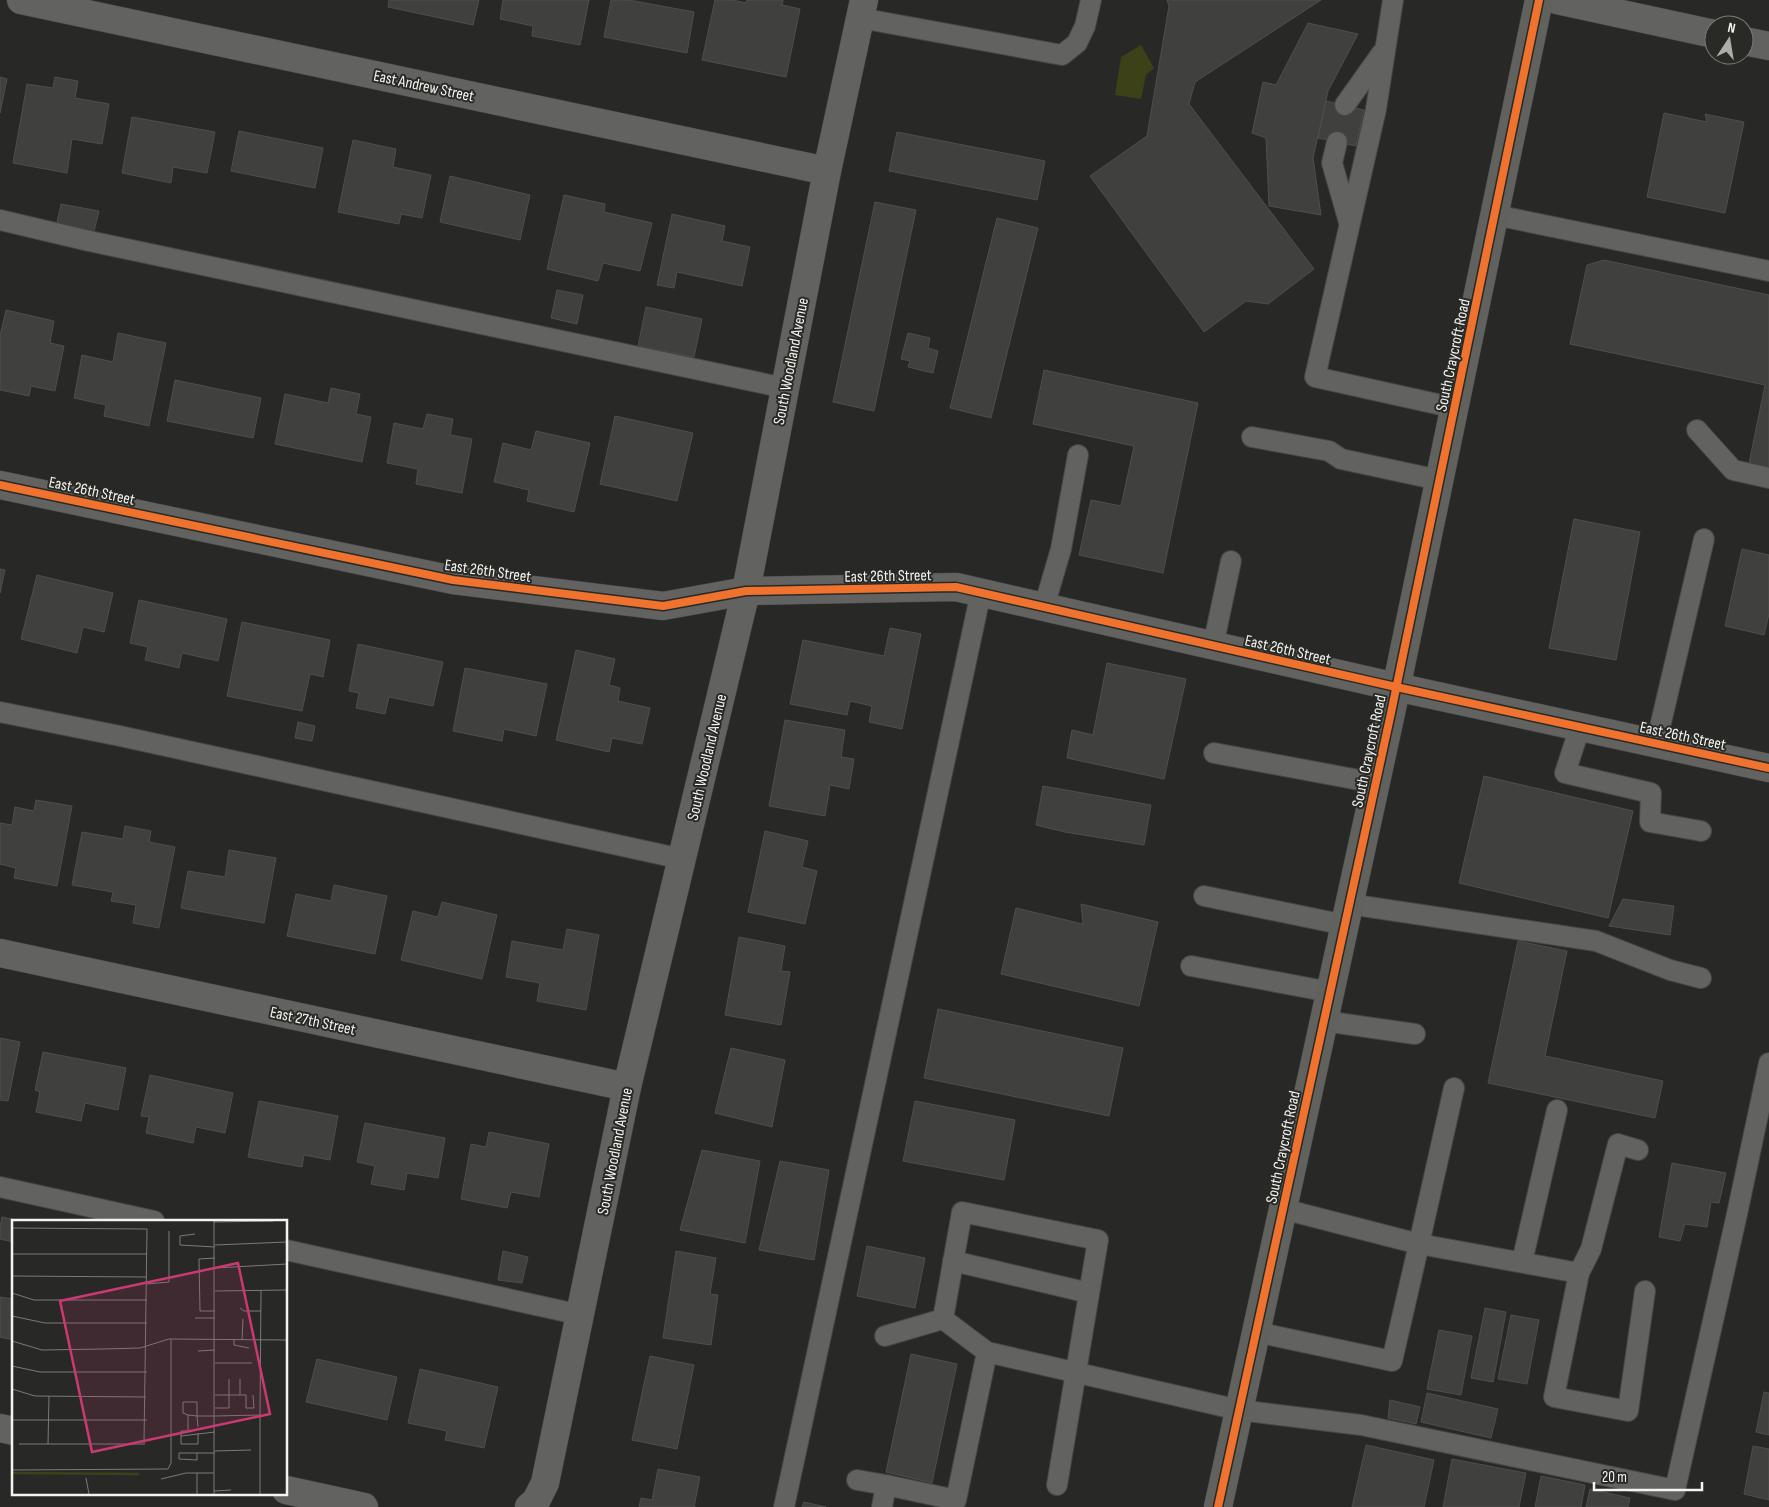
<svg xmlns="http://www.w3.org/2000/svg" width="1769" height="1507" font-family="'Sofia Sans Condensed',sans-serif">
	<rect width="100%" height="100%" fill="#282827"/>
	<path fill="#3d4118" d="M1141,45l13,23 -8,7 -5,24 -26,-4 6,-38z"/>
	<g fill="#40403e" stroke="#4e4f4d">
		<path d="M389,0h90l-6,25 -85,-18z"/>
		<path d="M503,0h86l-9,45 -48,-9 1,-10 -33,-7z"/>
		<path d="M611,0h18l65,12 -7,41 -83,-16z"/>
		<path d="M715,0h18l13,3 1,-3h36l-1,5 18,4 -14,68 -84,-17z"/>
		<path d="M1167,0h154l-126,82 -6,22 125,165 -46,35 -22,-3 -42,31 -114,-156 57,-40 22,-130z"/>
		<path d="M1308,23l50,11 -30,57 -15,67 8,57 -52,-9 -3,-68 -14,-5 11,-51 13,3z"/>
		<path d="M0,77l7,2 -7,34z"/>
		<path d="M55,77l23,4 -3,17 34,6 -7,40 -30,-5 -5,34 -54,-10 14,-79 26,4z"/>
		<path d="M1326,101l38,9 -8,36 -38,-8z"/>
		<path d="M1664,113l43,9 -2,-8 39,8 -19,91 -78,-16z"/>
		<path d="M132,117l83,15 -8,41 -34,-6 -2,16 -49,-10z"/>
		<path d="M239,131l84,17 -8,40 -84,-17z"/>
		<path d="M897,132l148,29 -8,39 -148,-29z"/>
		<path d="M353,140l43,9 -3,18 38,8 -9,43 -21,-4 -2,10 -61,-12z"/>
		<path d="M450,176l80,19 -10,45 -80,-18z"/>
		<path d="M564,195l41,9 -1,8 48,11 -12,48 -37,-8 -5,18 -51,-12z"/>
		<path d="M875,202l41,8 -42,201 -41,-9z"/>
		<path d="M61,204l38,7 -6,24 -37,-8z"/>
		<path d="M672,214l53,12 -3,15 28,6 -8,39 -65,-14 -3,16 -17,-3z"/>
		<path d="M997,218l41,10 -47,190 -41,-10z"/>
		<path d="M1604,260l165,35v182l-22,-4 18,-88 -195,-41 17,-79z"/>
		<path d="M557,290l26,5 -6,29 -26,-6z"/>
		<path d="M646,307l56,12 -8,38 -56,-11z"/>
		<path d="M6,310l48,11 -4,22 14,3 -9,45 -24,-5 -2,10 -29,-6v-54z"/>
		<path d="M118,333l48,10 -17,83 -45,-10 2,-11 -32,-7 8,-43 31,7z"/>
		<path d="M908,333l22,5 -2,10 10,3 -5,22 -25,-6 2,-6 -9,-2z"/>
		<path d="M1044,370l154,33 -35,170 -84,-18 12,-55 30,6 13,-60 -101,-22z"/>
		<path d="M175,380l86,18 -8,40 -86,-17z"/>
		<path d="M331,388l29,6 -4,20 15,3 -9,45 -87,-18 10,-50 43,9z"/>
		<path d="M427,414l26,5 -3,16 22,4 -10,54 -46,-9 2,-15 -31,-6 7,-40 29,6z"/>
		<path d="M615,416l78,17 -16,68 -77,-17z"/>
		<path d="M536,431l54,12 -16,69 -47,-11 2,-11 -35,-8 9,-39 28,7z"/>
		<path d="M1574,519l66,13 -24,128 -67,-12z"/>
		<path d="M1742,549l27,6v59l-5,21 -39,-9z"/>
		<path d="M0,569l5,1 -5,23z"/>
		<path d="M37,575l76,18 -9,39 -21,-5 -6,26 -56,-14z"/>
		<path d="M139,600l88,19 -9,42 -36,-8 -3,15 -34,-8 3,-13 -18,-4z"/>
		<path d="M242,622l88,18 -7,37 -13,-3 -8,37 -75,-15z"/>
		<path d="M890,628l31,6 -19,95 -33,-7 3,-16 -22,-5 -3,14 -57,-11 13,-64 81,16z"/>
		<path d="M358,644l85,18 -10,44 -44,-9 -4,17 -29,-6 3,-15 -10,-2z"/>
		<path d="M576,650l39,9 -6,26 11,3 -2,13 32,7 -8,36 -30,-6 -3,14 -53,-12z"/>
		<path d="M1107,663l79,16 -22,100 -97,-21 5,-28 21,5z"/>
		<path d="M465,668l82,16 -11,52 -32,-7 -2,12 -49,-10z"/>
		<path d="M785,720l60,10 -4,27 13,2 -5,30 -19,-4 -5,31 -56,-10z"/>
		<path d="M298,722l17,4 -3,15 -17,-3z"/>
		<path d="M1484,776l149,35 -25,107 -149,-35z"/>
		<path d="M1043,786l108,19 -7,40 -79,-13 -29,-7z"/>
		<path d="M36,800l36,6 -15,80 -43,-8 2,-10 -16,-4v-41l12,2 3,-18 19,4z"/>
		<path d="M125,826l26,5 -2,11 26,5 -16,81 -26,-5 3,-18 -25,-4 2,-9 -41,-7 10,-53 41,7z"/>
		<path d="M765,831l43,10 -6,26 15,4 -12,53 -57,-12z"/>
		<path d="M229,850l47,8 -12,65 -83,-15 7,-37 37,6z"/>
		<path d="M334,885l53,11 -12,58 -88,-18 9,-42 35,7z"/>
		<path d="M1623,899l51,7 -4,29 -61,-9z"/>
		<path d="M442,902l55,13 -15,64 -81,-19 12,-49 25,6z"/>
		<path d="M1081,904l77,18 -19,84 -138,-32 15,-66 67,16z"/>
		<path d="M567,929l32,6 -13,75 -49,-9 3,-18 -34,-6 6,-36 51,9z"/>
		<path d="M739,937l46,9 -4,25 9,1 -9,53 -56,-10z"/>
		<path d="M1518,941l49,10 -22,105 118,25 -8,37 -167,-35z"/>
		<path d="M938,1009l185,39 -14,68 -185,-38z"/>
		<path d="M0,1038l20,4 -12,59 -8,-1z"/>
		<path d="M731,1048l54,12 -13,67 -57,-14z"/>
		<path d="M43,1052l83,16 -8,42 -33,-7 -4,18 -45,-9 4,-20 -5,-2z"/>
		<path d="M150,1075l83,18 -8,40 -29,-6 -3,16 -47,-10 3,-16 -8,-1z"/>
		<path d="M259,1101l79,15 -8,44 -26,-5 -2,12 -54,-10z"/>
		<path d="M915,1101l100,19 -11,60 -101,-19z"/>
		<path d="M365,1123l80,15 -7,40 -31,-5 -3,17 -33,-6 4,-18 -18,-4z"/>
		<path d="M489,1132l60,12 -10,53 -28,-5 -4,16 -46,-9 10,-55 15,3z"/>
		<path d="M702,1150l58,11 -15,82 -65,-13z"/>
		<path d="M780,1161l49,9 -15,90 -55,-10z"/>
		<path d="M1672,1163l54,10 -7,30 -8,-1 -4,25 -22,-3 -5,17 -21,-4z"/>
		<path d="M2,1217l19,4h-7v21l-14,-3v-12z"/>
		<path d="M867,1246l58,12 -10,50 -58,-12z"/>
		<path d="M503,1251l25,6 -6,26 -24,-3z"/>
		<path d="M676,1251l40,7 -6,36 8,1 -7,50 -48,-7z"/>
		<path d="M0,1297l13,2 1,-1v42l-14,-3z"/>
		<path d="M1485,1308l21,4 -13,70 -22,-4z"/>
		<path d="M1511,1315l28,5 -12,64 -29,-5z"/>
		<path d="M1439,1330l33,6 -11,59 -34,-6z"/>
		<path d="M911,1354l46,10 -25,119 -46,-11z"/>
		<path d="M650,1356l44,9 -17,84 -45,-9z"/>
		<path d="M317,1359l80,18 -10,43 -81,-18z"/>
		<path d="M420,1369l78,18 -14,61 -39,-8 2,-9 -39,-8z"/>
		<path d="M1764,1392l5,1v42l-13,-3z"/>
		<path d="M1427,1393l71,16 -7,29 -70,-16z"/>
		<path d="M1390,1400l30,7 -4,17 -28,-6z"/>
		<path d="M1366,1445l68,15 -10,47h-72z"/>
		<path d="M1753,1446l16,3v51l-25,-6z"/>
		<path d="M1452,1459l74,14 -7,34h-76z"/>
		<path d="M658,1469l42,8 -6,30h2h-57l2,-9 11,2z"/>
		<path d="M1541,1476l44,9 -4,22h-46z"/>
		<path d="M1590,1489l40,9 -2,9h-42z"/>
		<path d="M804,1502l22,5h-24z"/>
	</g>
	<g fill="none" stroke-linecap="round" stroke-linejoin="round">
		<defs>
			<g id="service">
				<path d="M1393,0l-17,109 -61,268 140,31"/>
				<path d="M860,18l202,37 15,-12 8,-17 6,-26"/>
				<path d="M1345,105l37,-52"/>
				<path d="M1337,142l-5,21 17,59"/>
				<path d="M1495,215l274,56"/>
				<path d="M0,220l89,21 696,147"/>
				<path d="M1697,430l36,40 36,8"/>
				<path d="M1252,437l77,14 12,8 98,21"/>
				<path d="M1044,607l17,-58 17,-94"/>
				<path d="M1213,646l18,-85"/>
				<path d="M0,712l120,24 562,123"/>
				<path d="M1580,727l-15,46 86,20 -1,29 51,9"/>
				<path d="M1656,744l48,-205"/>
				<path d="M1214,753l161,30"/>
				<path d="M1204,896l141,29"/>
				<path d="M1349,904l247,37 74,29 31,8"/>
				<path d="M1191,966l139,26"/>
				<path d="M1324,1021l91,13"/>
				<path d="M1454,1088l-35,156 160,29 -25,124 74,14 17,-120"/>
				<path d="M0,1187l154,34"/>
				<path d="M286,1250l295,65"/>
				<path d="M953,1261l136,32"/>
				<path d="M1522,1262l35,-152"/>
				<path d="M1579,1273l12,-24 27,-105 20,6"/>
				<path d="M1256,1332l136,29 27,-117 -136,-35"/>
				<path d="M885,1336l58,-17"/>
				<path d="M857,1480l29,5"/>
				<path d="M1057,1485l41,-245 -136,-28 -19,107 44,33 252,58 122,15 314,65 62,-276 32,-151"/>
				<path d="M784,1507l197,-915"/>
				<path d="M882,1507l4,-22 70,15 31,-148"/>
			</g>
			<g id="minor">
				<path d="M21,0l806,171"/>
				<path d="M1557,0l157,34"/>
				<path d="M1744,41l25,5"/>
				<path d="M0,485l453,95 210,26 83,-15 210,-4 440,100 373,81"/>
				<path d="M0,953l627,134"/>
				<path d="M0,1428l14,3"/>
				<path d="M286,1490l78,17"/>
				<path d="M529,1507l7,-6 9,-18 82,-396 119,-496 81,-420 37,-171"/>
			</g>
			<path id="secondary" d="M1218,1507l173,-794 148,-713"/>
		</defs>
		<use href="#service" stroke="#464645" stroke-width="22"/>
		<use href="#minor" stroke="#464645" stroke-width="29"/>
		<use href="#secondary" stroke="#464645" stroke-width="29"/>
		<use href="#service" stroke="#626261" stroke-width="20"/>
		<use href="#minor" stroke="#626261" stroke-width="28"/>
		<use href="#secondary" stroke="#61615e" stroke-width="28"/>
		<defs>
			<g id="cycleway">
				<path d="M0,485l453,95 210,26 83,-15 210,-4 440,100 373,81"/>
				<path d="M1218,1507l173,-794 148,-713"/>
			</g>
		</defs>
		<use href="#cycleway" stroke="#292926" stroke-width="11"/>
		<use href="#cycleway" stroke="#ef722f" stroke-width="8"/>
	</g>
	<g text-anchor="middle" stroke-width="4" stroke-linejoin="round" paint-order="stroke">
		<g font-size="16" fill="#f4f4f1" stroke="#292926">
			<text transform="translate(424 85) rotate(12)" y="6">East Andrew Street</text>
			<text transform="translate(1452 355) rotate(-78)" y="6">South Craycroft Road</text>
			<text transform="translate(790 361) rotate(-79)" y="6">South Woodland Avenue</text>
			<text transform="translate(92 490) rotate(12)" y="6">East 26th Street</text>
			<text transform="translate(488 570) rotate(8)" y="6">East 26th Street</text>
			<text transform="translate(888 575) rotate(-1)" y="6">East 26th Street</text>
			<text transform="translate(1288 649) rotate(13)" y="6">East 26th Street</text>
			<text transform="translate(1683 735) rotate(12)" y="6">East 26th Street</text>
			<text transform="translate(1368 751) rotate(-78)" y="6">South Craycroft Road</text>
			<text transform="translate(706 757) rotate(-77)" y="6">South Woodland Avenue</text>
			<text transform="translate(313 1020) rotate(12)" y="6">East 27th Street</text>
			<text transform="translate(1282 1147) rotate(-78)" y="6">South Craycroft Road</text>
			<text transform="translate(614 1151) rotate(-79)" y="6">South Woodland Avenue</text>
		</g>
	</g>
	<g transform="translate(12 1220)">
		<rect width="275" height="275" fill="#282827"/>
		<path fill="none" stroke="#3d4118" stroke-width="2.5" d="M0,253l127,1"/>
		<path fill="none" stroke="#7a7a78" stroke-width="1" d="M202,1v273M202,2l59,-1M0,8l135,1 -3,214M183,14l-15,2v9l35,2M203,25l72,-3M0,34h135M203,38l-16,1 1,52h15M203,48l72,-4M0,56l135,1M135,64l22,-2v-51M203,71l72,-1M0,73l22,7h113M228,88l4,3h17M0,96l33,7h102M183,98h20M222,120v5l15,3M230,120l1,-21M0,121l30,9 61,-1 37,-1 29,-9 118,1M186,131l17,-1M203,143h37M0,146l28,6h107M217,159v16h17v13h8l-1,-13M0,169l23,7 111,1M228,175v-16M203,188h14v-13h-14M176,195v16h-7v13h17v-11M248,195v79M0,200h135M186,207l-1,-11v-14h-14v11l5,2 9,1h18l45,-1 1,-125M169,216l34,-4M7,224h126M36,224l1,-48M203,231l36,-1M185,233v7l-18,-1v-6h36M0,250l156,-1 3,-6v-124M74,258l3,16M149,259l25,-6h28M202,271l17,-1M185,274v-21"/>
		<path fill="#ca3972" fill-opacity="0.15" stroke="#ca3972" stroke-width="2.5" d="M226,43l32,151 -178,38 -32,-151z"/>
		<rect width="275" height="275" fill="none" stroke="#f4f4f1" stroke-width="2.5"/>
	</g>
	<g transform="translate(1729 40) rotate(12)"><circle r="24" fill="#292926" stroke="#7a7a77"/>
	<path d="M0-4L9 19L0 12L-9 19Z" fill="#adadaa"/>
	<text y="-8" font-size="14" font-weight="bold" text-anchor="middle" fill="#f4f4f1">N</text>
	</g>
	<path d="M1594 1482v8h108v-8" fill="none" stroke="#f4f4f1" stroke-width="2.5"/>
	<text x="1602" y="1482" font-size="15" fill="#f4f4f1" stroke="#292926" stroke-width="4" paint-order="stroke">20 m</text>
</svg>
